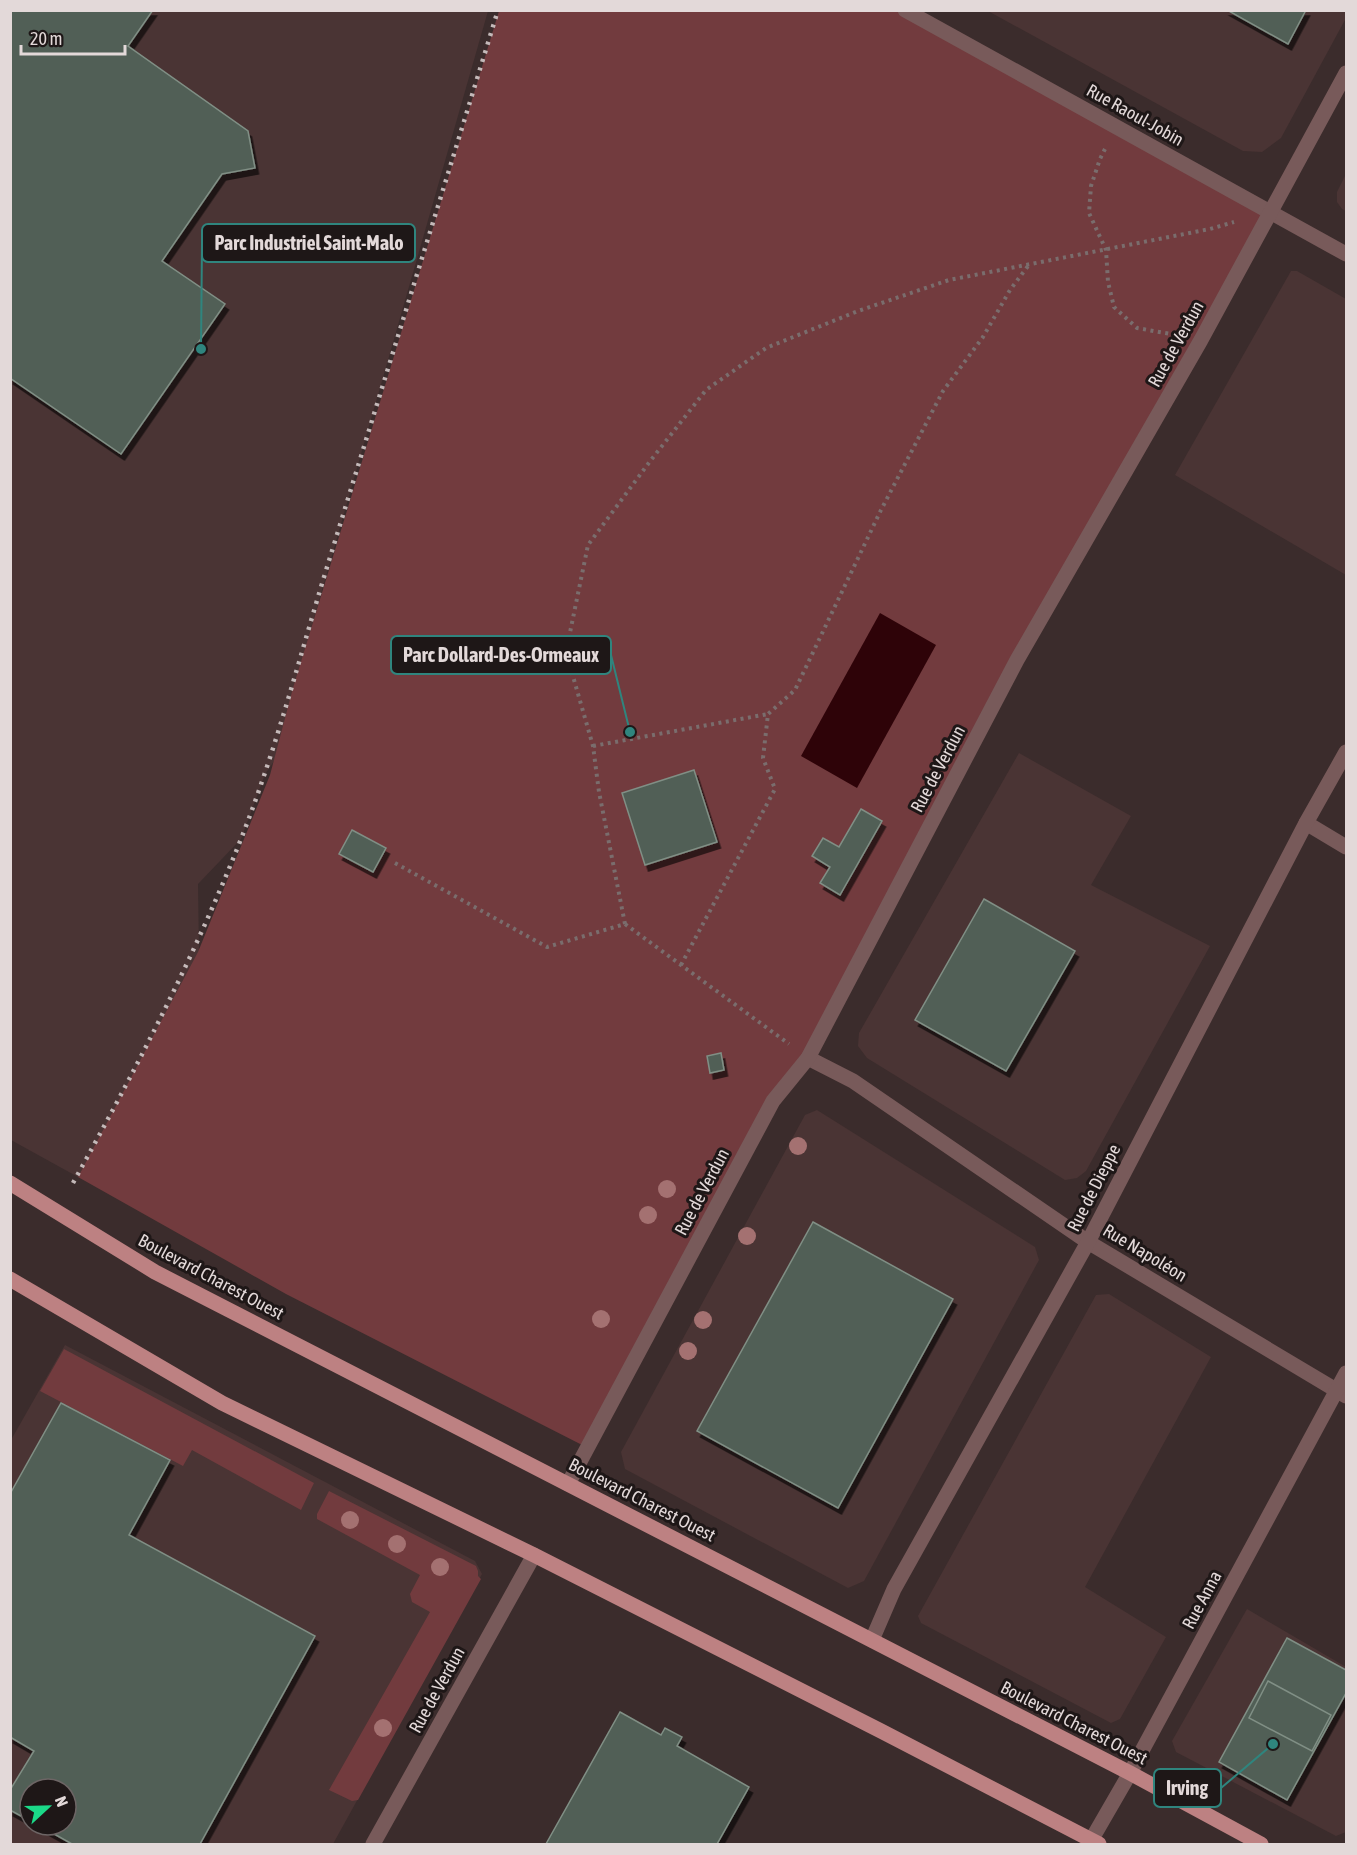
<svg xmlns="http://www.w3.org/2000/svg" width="1357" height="1855" font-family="'Asap Condensed',sans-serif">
	<defs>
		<filter id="shadow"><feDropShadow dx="3.5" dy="6" stdDeviation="0" flood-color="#0009"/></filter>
	</defs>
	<rect width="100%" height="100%" fill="#3b2c2c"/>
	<g fill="#4a3434" fill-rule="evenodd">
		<path d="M1346,10v8l-65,120 -19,14 -19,-1 -255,-140z"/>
		<path d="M11,11h477l-194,677v45l-29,41 -24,65 -43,45 1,69 -121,224 -67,-37z"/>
		<path d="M1346,174v37l-4,-2 -5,-7v-10z"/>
		<path d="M1291,271h6l49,28v276l-171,-100z"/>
		<path d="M1019,753l112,63 -40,69 119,61 -124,225 -9,7 -12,2 -198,-122 -9,-12 1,-13z"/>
		<path d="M817,1110l218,137 4,13 -175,321 -16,7 -223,-119 -4,-17 184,-337z"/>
		<path d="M1109,1294l102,63 -126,230 81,50 -46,82 -9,4 -190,-100 -3,-7 178,-321z"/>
		<path d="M65,1345l410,216 7,13 -149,270h-322v-404zM30,1789h36v36h-36z"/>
		<path d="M1247,1609l99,58v165l-10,4 -160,-84 -4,-11z"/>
	</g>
	<g fill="#723b3e">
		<path d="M499,11h406l365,200 -253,449 -189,360 -55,81 -185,347 -302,-154 -208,-117 120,-225 72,-177 23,-87z"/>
		<path d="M64,1349l250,134 -13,27 -109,-60 -9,16 -143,-75z"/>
		<path d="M329,1491l147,75 2,5v5l3,3 -123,221 -6,1 -23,-11 101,-178 -18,-10 -2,-8 10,-19 -103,-56v-5z"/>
	</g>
	<path fill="#2e0308" d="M880,613l56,32 -79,143 -56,-32z"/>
	<g fill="#515f56" stroke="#808f85" stroke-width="1.5" filter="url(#shadow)">
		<path d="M10,10h143l-25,36 120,85 7,37 -33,6 -60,87 63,43 -104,150 -111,-76z"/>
		<path d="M1227,10h79l-18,34z"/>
		<path d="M694,770l23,72 -72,23 -23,-72z"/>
		<path d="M861,809l21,12 -42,74 -20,-12 10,-16 -18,-11 11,-18 16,9z"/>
		<path d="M352,830l34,18 -13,24 -34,-18z"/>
		<path d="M984,899l91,52 -69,120 -91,-51z"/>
		<path d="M721,1053l3,17 -14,3 -3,-17z"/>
		<path d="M813,1222l140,77 -115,209 -141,-77z"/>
		<path d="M61,1403l109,57 -41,75 186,101 -115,208h-128l-34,-19h28v-36h-36v32l-20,-11v-20l24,-39 -24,-14v-243z"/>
		<path d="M1287,1638l59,32v23l-59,107 -68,-38z"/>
		<path d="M1268,1681l63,34 -19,36 -63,-33z"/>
		<path d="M620,1712l41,23 4,-7 17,9 -5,9 72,41 -32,57h-171z"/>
	</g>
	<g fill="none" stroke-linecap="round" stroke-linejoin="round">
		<g stroke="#7a6d6d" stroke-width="4" stroke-dasharray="3 4.5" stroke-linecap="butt">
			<path d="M1105,149l-5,10 -9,27 -2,27 17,37 2,32 6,25 23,21 39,7"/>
			<path d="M593,746l175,-32"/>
			<path d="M395,863l152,84 78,-23 164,120"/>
			<path d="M625,924l-26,-132 -6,-46 -27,-94 22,-107 63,-85 55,-70 60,-42 92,-37 91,-31 261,-51 24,-7"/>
			<path d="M681,965l94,-176 -12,-31 5,-44 27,-24 86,-180 62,-119 40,-54 27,-47 18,-24"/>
		</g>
		<g stroke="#785a5a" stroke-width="15">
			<path d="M905,10l441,244"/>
			<path d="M1306,823l40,24"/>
			<path d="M808,1058l45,23 235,161 258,154"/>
			<path d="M568,1484l205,-383 35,-43 209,-398 184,-320 145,-267"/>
			<path d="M872,1640l22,-51 194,-347 218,-419 40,-71"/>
			<path d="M373,1844l161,-289"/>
			<path d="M1089,1844l41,-71 216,-400"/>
		</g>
		<g stroke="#bd8182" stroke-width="15">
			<path d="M10,1183l145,89 975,501 131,71"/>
			<path d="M10,1279l212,124 312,152 347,176 218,113"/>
		</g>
		<path stroke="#c4b9b9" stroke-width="4.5" stroke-dasharray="3 6" stroke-linecap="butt" d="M73,1183c62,-112 121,-225 168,-344 37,-94 61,-192 91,-288 55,-180 111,-360 166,-541"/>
	</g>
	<g fill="#a47171">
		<circle cx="798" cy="1146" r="9"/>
		<circle cx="667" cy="1189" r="9"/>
		<circle cx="648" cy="1215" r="9"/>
		<circle cx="747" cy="1236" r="9"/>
		<circle cx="601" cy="1319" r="9"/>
		<circle cx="703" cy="1320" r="9"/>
		<circle cx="688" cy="1351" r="9"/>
		<circle cx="350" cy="1520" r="9"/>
		<circle cx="397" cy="1544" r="9"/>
		<circle cx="440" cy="1567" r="9"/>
		<circle cx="383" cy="1728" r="9"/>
	</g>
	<g text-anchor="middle" stroke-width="6" stroke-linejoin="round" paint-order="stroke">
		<g font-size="18" fill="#e3d9d9" stroke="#1e1717">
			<text transform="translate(1135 115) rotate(29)" y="6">Rue Raoul-Jobin</text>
			<text transform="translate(1176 344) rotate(-61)" y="6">Rue de Verdun</text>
			<text transform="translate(938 769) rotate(-62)" y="6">Rue de Verdun</text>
			<text transform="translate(1094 1188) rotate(-63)" y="6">Rue de Dieppe</text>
			<text transform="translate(702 1192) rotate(-62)" y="6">Rue de Verdun</text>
			<text transform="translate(1145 1253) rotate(31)" y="6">Rue Napoléon</text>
			<text transform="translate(211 1277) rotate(28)" y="6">Boulevard Charest Ouest</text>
			<text transform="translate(642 1500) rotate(27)" y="6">Boulevard Charest Ouest</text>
			<text transform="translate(1202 1600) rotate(-62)" y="6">Rue Anna</text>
			<text transform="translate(437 1690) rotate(-61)" y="6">Rue de Verdun</text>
			<text transform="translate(1074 1723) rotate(27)" y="6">Boulevard Charest Ouest</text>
		</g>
	</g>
	<path fill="none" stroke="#2f857e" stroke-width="2" d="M201 349L202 243M630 732L611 655M1273 1744L1221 1788"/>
	<g fill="#2f857e" stroke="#1e1717" stroke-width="2">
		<circle cx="201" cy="349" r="6"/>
		<circle cx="630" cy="732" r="6"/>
		<circle cx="1273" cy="1744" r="6"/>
	</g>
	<g fill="#1e1717" stroke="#2f857e" stroke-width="2">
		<rect x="202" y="224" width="213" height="38" rx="6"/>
		<rect x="391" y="636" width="220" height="38" rx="6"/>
		<rect x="1154" y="1769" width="67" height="38" rx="6"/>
	</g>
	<g font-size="20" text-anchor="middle" font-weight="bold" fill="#e3d9d9">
		<text x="309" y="250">Parc Industriel Saint-Malo</text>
		<text x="501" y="662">Parc Dollard-Des-Ormeaux</text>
		<text x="1187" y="1795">Irving</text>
	</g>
	<rect width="1357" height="1855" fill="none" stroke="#e3d9d9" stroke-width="24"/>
	<g transform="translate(48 1807) rotate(68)"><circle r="28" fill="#1e1717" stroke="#6d6565" stroke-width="1.5"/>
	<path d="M0-4.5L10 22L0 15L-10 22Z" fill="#1bd988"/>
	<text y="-9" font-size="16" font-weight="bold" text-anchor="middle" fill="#e3d9d9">N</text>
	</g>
	<path d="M21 45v9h104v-9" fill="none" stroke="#e3d9d9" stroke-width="3"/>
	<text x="30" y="45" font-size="18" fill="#e3d9d9" stroke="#1e1717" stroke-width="4.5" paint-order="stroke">20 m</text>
</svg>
